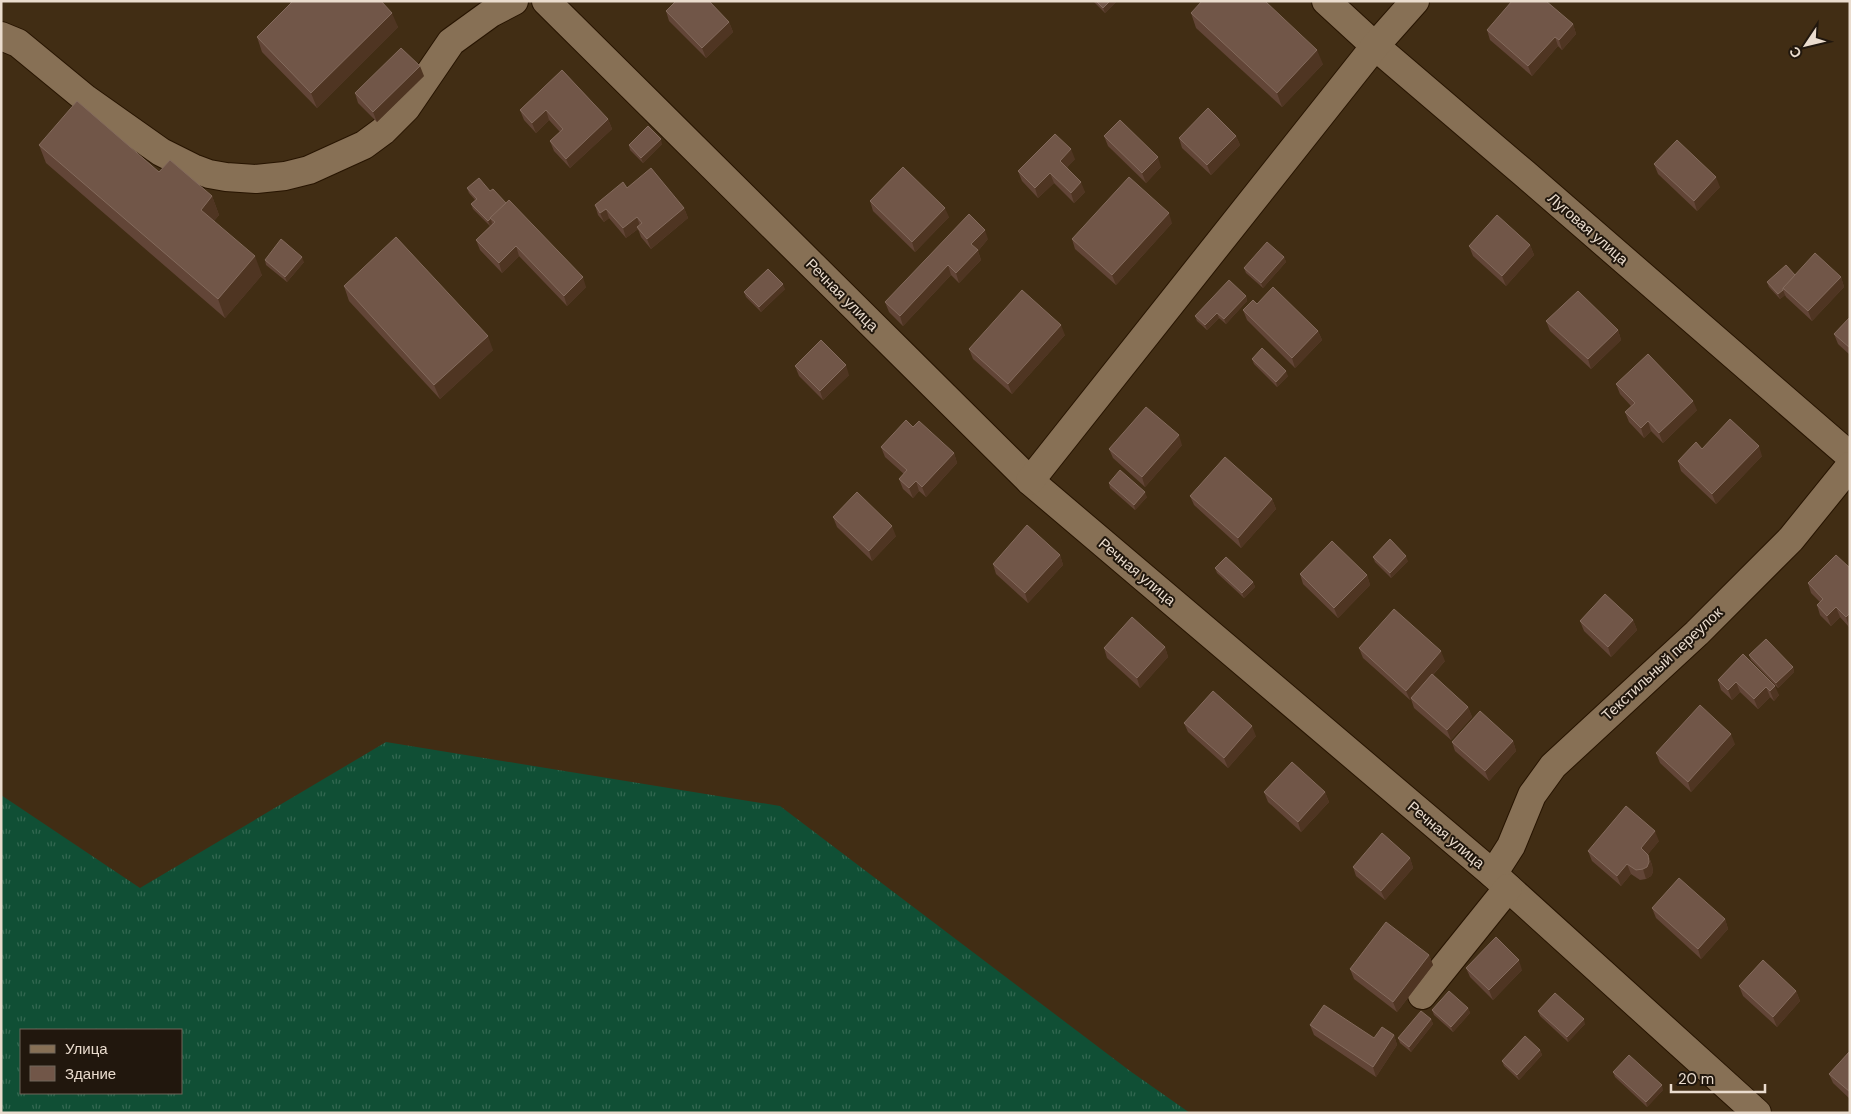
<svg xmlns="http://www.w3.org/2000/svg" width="1851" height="1114" font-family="'DM Sans',sans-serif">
	<defs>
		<pattern id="grass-tufts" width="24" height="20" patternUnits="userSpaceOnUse" patternTransform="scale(1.25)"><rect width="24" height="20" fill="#104f35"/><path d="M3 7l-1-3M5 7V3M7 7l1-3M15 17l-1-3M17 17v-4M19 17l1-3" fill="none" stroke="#336851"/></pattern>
	</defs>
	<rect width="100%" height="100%" fill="#412d14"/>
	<path fill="url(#grass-tufts)" fill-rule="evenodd" d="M386,742l394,64 350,265 60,42h-1189v-318l139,93zM21,1030h160v63h-160z"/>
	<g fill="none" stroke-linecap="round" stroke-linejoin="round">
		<defs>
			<g id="minor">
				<path d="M546,1l484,480 463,393 264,239"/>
				<path d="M1326,1l49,45 150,128 325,282"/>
				<path d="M1,36l17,7 68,56 75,53 32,16 16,6 17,3 30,2 29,-3 24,-6 55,-25 19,-14 23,-23 45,-66 40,-29 23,-12"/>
				<path d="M1030,481l345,-435 40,-45"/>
				<path d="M1493,874l18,-28 21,-51 21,-29 144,-133 94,-94 59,-73"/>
				<path d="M1422,995l86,-107"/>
			</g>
		</defs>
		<use href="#minor" stroke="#271400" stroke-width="30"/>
		<use href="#minor" stroke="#877055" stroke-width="28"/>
	</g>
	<g fill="#624537">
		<path d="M288,1h93l17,26 -81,81 -55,-56 -5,-15 34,-34z"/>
		<path d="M1093,1h24l-12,12z"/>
		<path d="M666,11l63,11 4,10 -27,26 -37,-37z"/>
		<path d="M1191,13l132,51 -41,43 -86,-79z"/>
		<path d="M1573,24l3,10 -14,16 -4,-4 -26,30 -42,-36 -3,-10z"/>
		<path d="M562,70l46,49 4,10 -42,39 -16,-17 -4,-10 10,-9 -11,-12 -13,13 -12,-13 -4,-10z"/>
		<path d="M424,76l-47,46 -19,-19 -3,-10z"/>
		<path d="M1104,136l57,31 -15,16 -38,-37z"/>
		<path d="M1236,136l4,9 -29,30 -29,-27 -3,-10z"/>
		<path d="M662,144l-19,19 -13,-13 -1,-5z"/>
		<path d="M39,145l120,27 53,24 7,19 -5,6 48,54 -37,43 -179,-155z"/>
		<path d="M1075,159l-8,8 18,25 -11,11 -20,-20 -16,15 -16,-17 -4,-10z"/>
		<path d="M1654,164l66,23 -23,24 -39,-37z"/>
		<path d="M467,188l23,3 96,96 -19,19 -48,-50 -17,17 -22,-23 -4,-10 14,-14 -17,-17 -2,-5 4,-4 -6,-7z"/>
		<path d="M627,188l57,20 4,10 -37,31 -10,-12 -3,-8 -12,9 -17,-20 -5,4 -6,-7 -3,-10z"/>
		<path d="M870,201l79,16 -34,35 -42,-41z"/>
		<path d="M1172,223l-56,62 -41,-36 -3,-10z"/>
		<path d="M988,239l-10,12 3,9 -22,23 -8,-8 -48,51 -14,-14 -4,-10z"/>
		<path d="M1530,245l4,10 -28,31 -33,-30 -4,-10z"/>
		<path d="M1284,257l2,5 -23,26 -17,-15 -2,-5z"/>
		<path d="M265,260l39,2 -17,20 -21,-17z"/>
		<path d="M1795,275l46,2 3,10 -32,34 -26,-24 -1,-2 -5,4 -11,-12 -2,-5z"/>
		<path d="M344,286l149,64 -53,49 -91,-98z"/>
		<path d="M785,289l-24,23 -15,-15 -2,-5z"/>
		<path d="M1246,296l1,5 -21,23 -7,-6 -12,12 -10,-9 -2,-5z"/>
		<path d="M1257,304l61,27 4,9 -27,28 -48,-48 -4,-10z"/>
		<path d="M1850,317v38l-12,-11 -4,-10z"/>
		<path d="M1546,321l72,9 3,10 -30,29 -41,-38z"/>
		<path d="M1065,335l-53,59 -39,-35 -4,-10z"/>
		<path d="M1252,359l36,17 -11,11 -23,-23z"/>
		<path d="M795,366l54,9 -26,25 -24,-24z"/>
		<path d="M1616,384l81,26 -34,33 -12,-12 -7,7 -15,-16 -4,-10 6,-6 -11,-12z"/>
		<path d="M913,427l41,26 3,10 -31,34 -7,-6 -6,7 -10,-9 -4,-10 5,-5 -19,-17 -4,-10z"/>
		<path d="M1182,445l-37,42 -32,-29 -4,-9z"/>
		<path d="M1702,449l60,7 -46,48 -35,-33 -3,-10z"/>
		<path d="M1109,483l38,14 -12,13 -25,-22z"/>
		<path d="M1190,496l82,3 4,10 -35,39 -47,-43z"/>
		<path d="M833,517l63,19 -24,25 -35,-34z"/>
		<path d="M1060,555l3,10 -35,38 -32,-29 -3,-10z"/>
		<path d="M1836,555l13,72 -9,-10 -9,9 -11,-11 -3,-10 3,-3 -9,-9 -3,-10z"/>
		<path d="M1373,557l35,4 -17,17 -16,-16z"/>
		<path d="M1215,568l38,14 2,5 -11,11 -27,-25z"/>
		<path d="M1300,574l67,1 3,10 -32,33 -35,-34z"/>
		<path d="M1633,620l4,10 -26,27 -27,-26 -4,-10z"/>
		<path d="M1165,647l3,10 -28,31 -33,-30 -3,-10z"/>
		<path d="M1359,648l86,13 -12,14 35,32 4,10 -21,23 -37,-32 -3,-9 -1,1 -47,-42z"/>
		<path d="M1743,654l36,41 -5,6 -4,-4 -12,12 -18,-17 -8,8 -11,-10 -3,-10z"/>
		<path d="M1749,655l44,12 1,5 -16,16 -27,-28z"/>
		<path d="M1184,723l72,13 -28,32 -40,-36z"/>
		<path d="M1513,741l3,10 -27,30 -34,-30 -3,-9z"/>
		<path d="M1735,744l-44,48 -31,-29 -4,-10z"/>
		<path d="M1264,792h61l4,10 -28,30 -33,-30z"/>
		<path d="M1659,841l-11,13 4,11 1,7 -2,4 -5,3 -6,1 -9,-6 -10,12 -29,-25 -4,-10z"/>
		<path d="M1410,858l3,10 -28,32 -29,-24 -3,-9z"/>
		<path d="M1652,908l73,11 3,10 -27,30 -45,-41z"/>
		<path d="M1429,955l4,10 -36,47 -43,-33 -4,-10z"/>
		<path d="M1466,968l56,2 -29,30 -23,-23z"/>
		<path d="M1739,986l57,5 4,10 -23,26 -34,-31z"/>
		<path d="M1468,1008l2,5 -17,19 -19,-17 -2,-5z"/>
		<path d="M1538,1011l47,13 -17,18 -28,-26z"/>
		<path d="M1431,1019l2,5 -22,28 -11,-9 -2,-5z"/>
		<path d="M1310,1025l64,13 20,-3 3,10 -21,32 -62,-42z"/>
		<path d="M1540,1050l2,5 -23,25 -15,-14 -2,-5z"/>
		<path d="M1850,1051v48l-17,-16 -4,-9z"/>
		<path d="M1613,1072l50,18 -16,17 -32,-30z"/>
	</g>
	<g fill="#4f3522">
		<path d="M1110,1h7l-12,12 -2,-5z"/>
		<path d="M392,13l6,14 -81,81 -6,-15z"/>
		<path d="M729,22l4,10 -27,26 -4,-10z"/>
		<path d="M1573,24l3,10 -14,16 -3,-10z"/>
		<path d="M1555,37l3,9 -26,30 -4,-10z"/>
		<path d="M1317,50l6,14 -41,43 -5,-14z"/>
		<path d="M420,66l4,10 -47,46 -4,-10z"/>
		<path d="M546,110l3,10 -13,13 -4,-10z"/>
		<path d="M608,119l4,10 -42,39 -4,-9z"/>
		<path d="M1236,136l4,9 -29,30 -4,-10z"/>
		<path d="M661,139l1,5 -19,19 -2,-5z"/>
		<path d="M1071,149l4,10 -11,11 -4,-9z"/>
		<path d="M1158,157l3,10 -15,16 -4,-10z"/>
		<path d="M1050,173l4,10 -16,15 -3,-10z"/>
		<path d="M1716,177l4,10 -23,24 -3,-10z"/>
		<path d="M1081,182l4,10 -11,11 -3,-10z"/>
		<path d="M212,196l7,19 -11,13 -7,-18z"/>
		<path d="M684,208l4,10 -37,31 -4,-10z"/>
		<path d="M945,208l4,9 -34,35 -3,-10z"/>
		<path d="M606,209l3,9 -5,4 -4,-9z"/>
		<path d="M1169,213l3,10 -56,62 -4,-10z"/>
		<path d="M637,217l3,9 -3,1 1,2 -12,9 -3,-10z"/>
		<path d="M491,219l1,5 -2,2 -2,-5z"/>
		<path d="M985,230l3,9 -10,12 3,9 -22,23 -3,-10 15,-29z"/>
		<path d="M1530,245l4,10 -28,31 -4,-10z"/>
		<path d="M516,246l3,10 -17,17 -3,-10z"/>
		<path d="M255,256l7,19 -37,43 -7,-19z"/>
		<path d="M302,257l2,5 -17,20 -2,-5z"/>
		<path d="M1284,257l2,5 -23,26 -2,-5z"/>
		<path d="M948,265l3,10 -48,51 -3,-10z"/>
		<path d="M583,277l3,10 -19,19 -3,-10z"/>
		<path d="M1841,277l3,10 -32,34 -4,-10z"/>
		<path d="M783,284l2,5 -24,23 -2,-5z"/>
		<path d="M1783,290l2,5 -5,4 -2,-5z"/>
		<path d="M1246,296l1,5 -21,23 -2,-5z"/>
		<path d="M1217,313l2,5 -12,12 -2,-5z"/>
		<path d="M1061,325l4,10 -53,59 -4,-10z"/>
		<path d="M1618,330l3,10 -30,29 -3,-10z"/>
		<path d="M1318,331l4,9 -27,28 -3,-10z"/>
		<path d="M488,336l5,14 -53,49 -6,-14z"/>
		<path d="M846,365l3,10 -26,25 -3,-9z"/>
		<path d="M1286,371l2,5 -11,11 -1,-5z"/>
		<path d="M1693,401l4,9 -34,33 -4,-10z"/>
		<path d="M1648,421l3,10 -7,7 -3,-10z"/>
		<path d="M1179,435l3,10 -37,42 -3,-10z"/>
		<path d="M1759,446l3,10 -46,48 -4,-10z"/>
		<path d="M954,453l3,10 -31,34 -4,-10z"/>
		<path d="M916,481l3,10 -6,7 -4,-10z"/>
		<path d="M1145,492l2,5 -12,13 -1,-5z"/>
		<path d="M1272,499l4,10 -35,39 -3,-10z"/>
		<path d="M892,526l4,10 -24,25 -3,-10z"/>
		<path d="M1060,555l3,10 -35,38 -3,-10z"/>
		<path d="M1406,556l2,5 -17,17 -1,-5z"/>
		<path d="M1367,575l3,10 -32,33 -4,-10z"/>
		<path d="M1253,582l2,5 -11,11 -2,-5z"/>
		<path d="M1836,607l4,10 -9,9 -4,-10z"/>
		<path d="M1850,613v13l-1,1 -3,-10z"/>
		<path d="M1633,620l4,10 -26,27 -3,-10z"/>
		<path d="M1165,647l3,10 -28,31 -3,-10z"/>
		<path d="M1441,651l4,10 -35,39 -4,-9z"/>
		<path d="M1793,667l1,5 -16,16 -2,-5z"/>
		<path d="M1736,682l4,10 -8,8 -4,-10z"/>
		<path d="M1775,686l4,9 -5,6 -4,-10z"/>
		<path d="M1766,687l4,10 -12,12 -4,-10z"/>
		<path d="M1468,707l4,10 -21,23 -4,-10z"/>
		<path d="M1252,726l4,10 -28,32 -4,-10z"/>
		<path d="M1731,734l4,10 -44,48 -3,-10z"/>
		<path d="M1513,741l3,10 -27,30 -4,-10z"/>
		<path d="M1325,792l4,10 -28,30 -3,-10z"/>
		<path d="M1655,831l4,10 -14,17 -4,-10z"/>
		<path d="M1648,855l4,10 1,7 -2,4 -5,3 -3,-10z"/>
		<path d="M1410,858l3,10 -28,32 -4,-9z"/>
		<path d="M1627,864l4,10 -10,12 -4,-10z"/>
		<path d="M1725,919l3,10 -27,30 -3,-10z"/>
		<path d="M1429,955l4,10 -36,47 -4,-10z"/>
		<path d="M1519,960l3,10 -29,30 -4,-10z"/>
		<path d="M1796,991l4,10 -23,26 -4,-10z"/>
		<path d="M1468,1008l2,5 -17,19 -2,-5z"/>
		<path d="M1431,1019l2,5 -22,28 -2,-5z"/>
		<path d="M1584,1019l1,5 -17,18 -1,-5z"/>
		<path d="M1394,1035l3,10 -21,32 -3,-10z"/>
		<path d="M1540,1050l2,5 -23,25 -2,-5z"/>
		<path d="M1662,1085l1,5 -16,17 -1,-5z"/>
	</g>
	<g fill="#715648" stroke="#846b5d">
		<path d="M293,1h88l11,12 -81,80 -54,-56z"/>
		<path d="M676,1h33l20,21 -27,26 -36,-37z"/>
		<path d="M1096,1h14l-7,7z"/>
		<path d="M1202,1h63l52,49 -40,43 -86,-80z"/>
		<path d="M1512,1h34l27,23 -14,16 -4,-3 -27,29 -41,-36z"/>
		<path d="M401,48l19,18 -47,46 -18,-19z"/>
		<path d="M562,70l46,49 -42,40 -16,-18 13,-12 -17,-19 -14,13 -12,-13z"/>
		<path d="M77,101l82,71 11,-12 42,36 -11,14 54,46 -37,43 -179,-154z"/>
		<path d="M1208,108l28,28 -29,29 -28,-27z"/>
		<path d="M1120,120l38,37 -16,16 -38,-37z"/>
		<path d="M648,126l13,13 -20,19 -12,-13z"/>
		<path d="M1055,134l16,15 -11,12 21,21 -10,11 -21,-20 -15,15 -17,-17z"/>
		<path d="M1677,140l39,37 -22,24 -40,-37z"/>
		<path d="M903,167l42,41 -33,34 -42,-41z"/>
		<path d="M651,168l33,40 -37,31 -10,-12 5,-4 -5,-6 -14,11 -17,-19 -6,4 -5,-8 28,-23 4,6z"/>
		<path d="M1129,177l40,36 -57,62 -40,-36z"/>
		<path d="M479,178l11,13 3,-2 13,14 -18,18 -17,-17 6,-5 -10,-11z"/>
		<path d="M509,200l74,77 -19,19 -48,-50 -17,17 -23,-23 19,-18 -5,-4z"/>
		<path d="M969,214l16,16 -14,14 7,6 -22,23 -8,-8 -48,51 -15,-14z"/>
		<path d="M1497,215l33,30 -28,31 -33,-30z"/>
		<path d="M396,237l92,99 -54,49 -90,-99z"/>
		<path d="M281,239l21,18 -17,20 -20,-17z"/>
		<path d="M1267,242l17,15 -23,26 -17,-15z"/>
		<path d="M1815,253l26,24 -33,34 -25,-23z"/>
		<path d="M1786,265l9,10 -12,13v2l-5,4 -11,-12z"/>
		<path d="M768,269l15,15 -24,23 -15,-15z"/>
		<path d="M1229,280l17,16 -22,23 -7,-6 -12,12 -10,-9z"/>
		<path d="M1273,287l45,44 -26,27 -49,-48 10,-10 4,4z"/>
		<path d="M1022,290l39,35 -53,59 -39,-35z"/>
		<path d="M1578,291l40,39 -30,29 -42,-38z"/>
		<path d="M1850,317v31l-16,-14z"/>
		<path d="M821,340l25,25 -26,26 -25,-25z"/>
		<path d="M1262,348l24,23 -10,11 -24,-23z"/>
		<path d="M1648,354l45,47 -34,32 -11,-12 -7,7 -16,-16 10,-9 -19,-19z"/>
		<path d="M1146,407l33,28 -37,42 -33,-28z"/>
		<path d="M1730,419l29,27 -47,48 -34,-33 18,-19 6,7z"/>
		<path d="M906,420l7,7 6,-6 35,32 -32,34 -6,-6 -7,7 -10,-9 8,-9 -26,-23z"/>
		<path d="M1225,457l47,42 -34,39 -48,-42z"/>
		<path d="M1120,470l25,22 -11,13 -25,-22z"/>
		<path d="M857,492l35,34 -23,25 -36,-34z"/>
		<path d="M1027,525l33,30 -35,38 -32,-29z"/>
		<path d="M1390,539l16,17 -16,17 -17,-16z"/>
		<path d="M1332,541l35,34 -33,33 -34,-34z"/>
		<path d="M1836,555l14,13v45l-4,4 -10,-10 -9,9 -10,-11 6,-6 -15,-16z"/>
		<path d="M1226,557l27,25 -11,11 -27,-25z"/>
		<path d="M1605,594l28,26 -25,27 -28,-26z"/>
		<path d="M1394,609l47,42 -35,40 -47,-43z"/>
		<path d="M1132,617l33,30 -28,31 -33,-30z"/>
		<path d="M1766,639l27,28 -17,16 -27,-28z"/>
		<path d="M1743,654l32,32 -5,5 -4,-4 -12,12 -18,-17 -8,8 -10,-10z"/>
		<path d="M1432,674l36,33 -21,23 -36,-32z"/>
		<path d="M1213,691l39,35 -28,32 -40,-35z"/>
		<path d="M1700,705l31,29 -43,48 -32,-29z"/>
		<path d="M1480,711l33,30 -28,30 -33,-29z"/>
		<path d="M1292,762l33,30 -27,30 -34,-30z"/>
		<path d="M1626,806l29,25 -14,17 7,7 1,7 -2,5 -4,2 -7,1 -9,-6 -10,12 -29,-25z"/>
		<path d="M1382,833l28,25 -29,33 -28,-24z"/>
		<path d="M1679,878l46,41 -27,30 -46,-41z"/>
		<path d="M1386,922l43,33 -36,47 -43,-33z"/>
		<path d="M1496,937l23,23 -30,30 -23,-22z"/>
		<path d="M1763,960l33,31 -23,26 -34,-31z"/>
		<path d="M1449,991l19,17 -17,19 -19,-17z"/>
		<path d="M1555,993l29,26 -17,18 -29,-26z"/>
		<path d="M1324,1005l50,33 8,-11 12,8 -21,32 -63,-42z"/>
		<path d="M1421,1011l10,8 -22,28 -11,-9z"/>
		<path d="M1525,1036l15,14 -23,25 -15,-14z"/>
		<path d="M1850,1051v41l-21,-18z"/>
		<path d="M1629,1055l33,30 -16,17 -33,-30z"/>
	</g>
	<g text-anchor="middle" stroke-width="4" stroke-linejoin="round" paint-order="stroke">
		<g font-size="15" fill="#eadcce" stroke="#21170d">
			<text transform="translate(1588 229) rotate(41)" y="5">Луговая улица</text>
			<text transform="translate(842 295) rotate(45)" y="5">Речная улица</text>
			<text transform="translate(1137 572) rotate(40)" y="5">Речная улица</text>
			<text transform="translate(1662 664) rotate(-43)" y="5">Текстильный переулок</text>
			<text transform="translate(1446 835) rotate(40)" y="5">Речная улица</text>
		</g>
	</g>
	<rect width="1851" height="1114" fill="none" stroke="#eadcce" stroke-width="5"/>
	<rect x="20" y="1029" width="162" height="65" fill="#21170d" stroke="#71665a"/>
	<rect x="30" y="1045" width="25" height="8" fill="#877055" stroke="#71665a"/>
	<text x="65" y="1054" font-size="15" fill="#eadcce">Улица</text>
	<rect x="30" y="1066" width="25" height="15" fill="#715648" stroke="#71665a"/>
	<text x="65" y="1079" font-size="15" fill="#eadcce">Здание</text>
	<g transform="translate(1806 45) rotate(235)" stroke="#21170d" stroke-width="4" paint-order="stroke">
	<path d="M0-4L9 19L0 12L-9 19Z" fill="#eadcce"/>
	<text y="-8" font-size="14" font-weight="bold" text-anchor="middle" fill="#eadcce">С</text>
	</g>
	<path d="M1671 1084v8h94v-8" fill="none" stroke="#eadcce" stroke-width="2.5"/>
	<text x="1678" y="1084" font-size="15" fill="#eadcce" stroke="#21170d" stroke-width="4" paint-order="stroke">20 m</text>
</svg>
